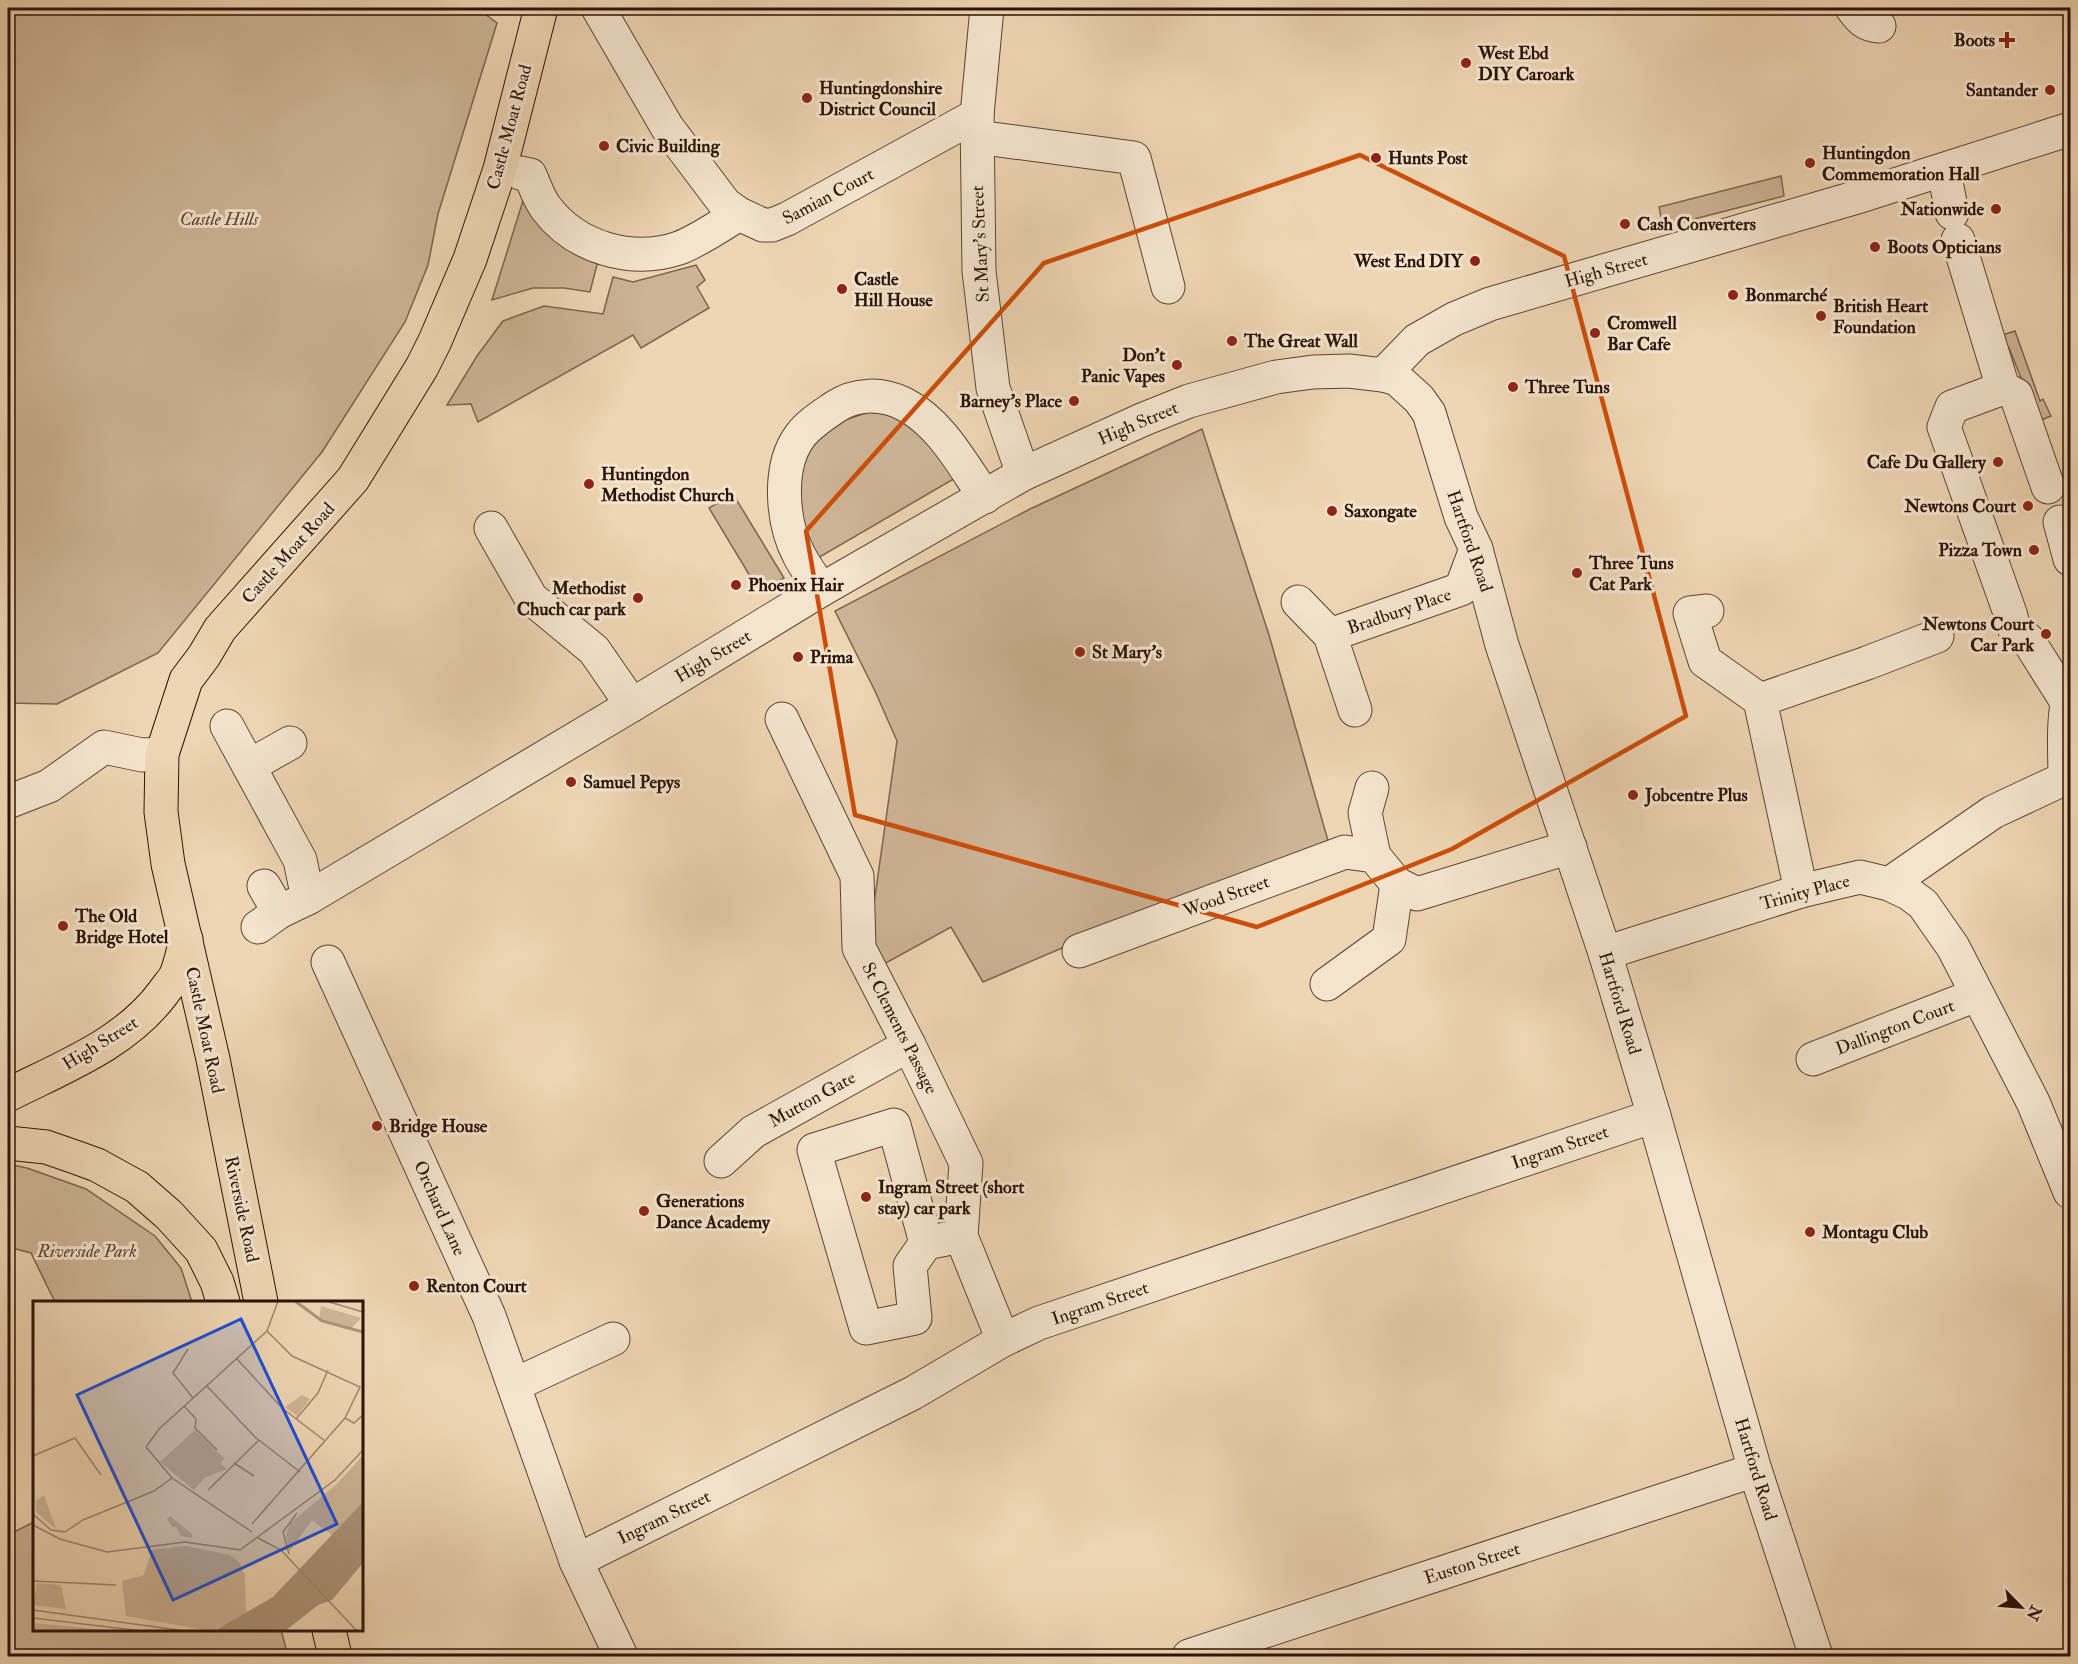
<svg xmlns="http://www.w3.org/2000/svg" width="2078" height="1664" font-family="'IM FELL Double Pica',serif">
	<rect width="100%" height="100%" fill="#eed5b3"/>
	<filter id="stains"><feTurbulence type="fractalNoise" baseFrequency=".00333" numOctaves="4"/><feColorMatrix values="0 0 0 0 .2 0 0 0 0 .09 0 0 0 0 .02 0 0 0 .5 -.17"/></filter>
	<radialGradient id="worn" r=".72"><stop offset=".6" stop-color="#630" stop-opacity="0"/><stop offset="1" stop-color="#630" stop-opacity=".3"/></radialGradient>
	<g fill="#cdb496" stroke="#7c644f" stroke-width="1.5">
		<path d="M8,8h469l20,15 -59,191 -10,51 -23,57 -83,130 -164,201 -101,51 -49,-1z"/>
		<path d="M1781,176l3,20 -121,31 -4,-20z"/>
		<path d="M526,191l73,66 -9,35 -26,-4h-31l-41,12z"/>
		<path d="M696,265l9,15 -8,7 12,21 -68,40 -8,-13 -155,87 -7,-18 -24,1 30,-49 26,-35 41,-15 59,8 10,-37 20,5z"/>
		<path d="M2015,331l25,70 3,-2 8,17 -17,7 -5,-25 -20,-50 -5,1 -5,-13z"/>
		<path d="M869,412c42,1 63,36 88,65l-139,81c-3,-6 -9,-13 -11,-20 -11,-35 -11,-83 19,-109 9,-7 31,-13 43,-17z"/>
		<path d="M1202,429l67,206 62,216 -269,97 -79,34 -32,-55 -67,37 -15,-25 28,-198 -22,-50 -40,-80 195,-102z"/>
		<path d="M733,494l51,84 -25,13 -50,-83z"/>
		<path d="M8,1164l19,4 59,21 69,47 26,32 11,34h-137l-24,-49 -23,-6z"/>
		<path d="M34,1522v108h247l7,26h-280v-121z"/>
	</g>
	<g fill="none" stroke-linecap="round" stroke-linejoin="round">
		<defs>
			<g id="minor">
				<path d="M598,8l69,119 58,77 14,10 24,11h9l15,-6 190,-104"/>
				<path d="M987,8l-10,107 2,156 14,117 30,86"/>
				<path d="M1852,8c8,11 13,17 27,18"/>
				<path d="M977,137l157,21 34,129"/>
				<path d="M1944,171l8,42"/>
				<path d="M520,173l10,2c5,11 9,24 16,33 30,40 86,56 133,40 19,-7 42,-23 60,-34"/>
				<path d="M1958,240l45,148 13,7 32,92"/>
				<path d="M1383,375l34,-35 37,-21 36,-15 364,-106 216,-69"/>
				<path d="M2003,388l-51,19 -8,20 66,186 4,15 14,12 39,62"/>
				<path d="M2060,522l10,37"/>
				<path d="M491,528l40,70 63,52 38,55"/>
				<path d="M821,590c-7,-12 -16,-23 -22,-35 -17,-32 -22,-88 1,-119 9,-12 22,-20 35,-29 21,-14 47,-14 69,-3 37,19 58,60 81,93"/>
				<path d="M1298,602l32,33 25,75"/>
				<path d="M1707,611l-17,2 15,48 55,39 41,191"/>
				<path d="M1330,635l131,-46 15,-40"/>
				<path d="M1760,700l107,-37 70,-27"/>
				<path d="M782,719l75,157 2,72 50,97 57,118 -5,73 42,104"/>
				<path d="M227,726l73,134 8,38"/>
				<path d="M249,766l41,-23"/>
				<path d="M2065,779c0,-29 -3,-60 5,-89"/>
				<path d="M1372,788l-7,25 9,43"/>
				<path d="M8,802l41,-16 55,-39 38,8 20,-1"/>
				<path d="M1889,884l104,-72 77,-36"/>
				<path d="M264,886l15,26"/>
				<path d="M258,927l21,-15 29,-14 324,-193 189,-115 202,-116 121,-55 45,-18 87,-24 37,-5 36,-1 34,4 14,4 22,20 10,14 32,104 15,32 26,96 103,308 49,163 101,354 61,186"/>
				<path d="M1079,951l266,-99 29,4 23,28 20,10 153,-47"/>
				<path d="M1605,953l196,-62 59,-14 29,7 19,9 15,11 30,43 80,155 37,90"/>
				<path d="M328,962l161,354 87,245 45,95"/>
				<path d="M1327,984l62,-45 8,-55"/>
				<path d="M1813,1059l163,-64"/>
				<path d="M721,1161l32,-29 156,-87"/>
				<path d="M926,1243l-32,-118 -80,25 52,178 49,-10 -5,-52 16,-23 35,-7"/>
				<path d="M514,1385l99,-46"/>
				<path d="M576,1561l337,-168 90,-53 36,-17 615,-207"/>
				<path d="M1189,1656l566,-186"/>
			</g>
			<g id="major">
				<path d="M8,1095c55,-28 117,-51 155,-102 4,-6 10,-12 13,-18 5,-12 7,-24 10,-36"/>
				<path d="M8,1143l38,4 29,10 22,8 40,22 32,28 32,35 16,32 6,20"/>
				<path d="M261,1302l-48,-243 -45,-195 -7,-52 1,-58 24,-74 18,-24 16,-27 133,-150 69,-112 13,-26 35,-82 30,-90 41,-161"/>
				<path d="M329,1630l6,26"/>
			</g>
		</defs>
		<use href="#minor" stroke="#5c4433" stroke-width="35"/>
		<use href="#major" stroke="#2c1308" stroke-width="35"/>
		<use href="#minor" stroke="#f4e4ce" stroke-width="33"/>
		<use href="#major" stroke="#eed5b3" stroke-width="33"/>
	</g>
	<path fill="none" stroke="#cc4e0b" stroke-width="4.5" stroke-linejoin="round" d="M1360,155l204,101 122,460 -234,133 -195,78 -402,-112 -49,-284 238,-268z"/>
	<g fill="#8f2418" stroke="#f4e4ce" stroke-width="2">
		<path d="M2004 31h6v6h6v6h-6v6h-6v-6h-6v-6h6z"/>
		<circle cx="1466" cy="63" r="6"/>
		<circle cx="2050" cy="90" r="6"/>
		<circle cx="807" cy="98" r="6"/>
		<circle cx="604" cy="146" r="6"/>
		<circle cx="1376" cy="158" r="6"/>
		<circle cx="1810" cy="163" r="6"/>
		<circle cx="1996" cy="209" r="6"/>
		<circle cx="1625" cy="224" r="6"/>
		<circle cx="1875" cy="247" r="6"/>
		<circle cx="1475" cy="261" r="6"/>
		<circle cx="842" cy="289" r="6"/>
		<circle cx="1733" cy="295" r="6"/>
		<circle cx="1821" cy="316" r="6"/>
		<circle cx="1595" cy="333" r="6"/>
		<circle cx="1232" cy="341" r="6"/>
		<circle cx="1177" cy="365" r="6"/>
		<circle cx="1513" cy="387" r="6"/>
		<circle cx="1074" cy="401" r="6"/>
		<circle cx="1998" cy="462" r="6"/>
		<circle cx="589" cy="484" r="6"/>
		<circle cx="2028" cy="506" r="6"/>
		<circle cx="1332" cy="511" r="6"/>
		<circle cx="2034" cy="550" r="6"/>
		<circle cx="1577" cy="573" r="6"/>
		<circle cx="736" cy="585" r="6"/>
		<circle cx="638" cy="598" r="6"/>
		<circle cx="2046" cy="634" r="6"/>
		<circle cx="1080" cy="652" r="6"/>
		<circle cx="798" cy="657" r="6"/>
		<circle cx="571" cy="782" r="6"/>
		<circle cx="1633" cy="795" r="6"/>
		<circle cx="63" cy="926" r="6"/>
		<circle cx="377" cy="1126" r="6"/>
		<circle cx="866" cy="1197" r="6"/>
		<circle cx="644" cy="1211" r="6"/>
		<circle cx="1810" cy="1232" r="6"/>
		<circle cx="414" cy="1286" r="6"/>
	</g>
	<g text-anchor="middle" stroke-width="6" stroke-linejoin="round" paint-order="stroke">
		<g font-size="18" font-weight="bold" fill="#2c1308" stroke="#f4e4ce" text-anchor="start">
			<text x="1995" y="46" text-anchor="end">Boots</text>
			<text x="1478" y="59">West Ebd<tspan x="1478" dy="21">DIY Caroark</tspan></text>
			<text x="819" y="94">Huntingdonshire<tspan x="819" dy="21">District Council</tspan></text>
			<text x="2038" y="96" text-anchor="end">Santander</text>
			<text x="616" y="152">Civic Building</text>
			<text x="1822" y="159">Huntingdon<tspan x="1822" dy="21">Commemoration Hall</tspan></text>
			<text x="1388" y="164">Hunts Post</text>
			<text x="1984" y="215" text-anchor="end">Nationwide</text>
			<text x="1637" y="230">Cash Converters</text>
			<text x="1887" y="253">Boots Opticians</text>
			<text x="1463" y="267" text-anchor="end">West End DIY</text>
			<text x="854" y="285">Castle<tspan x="854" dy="21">Hill House</tspan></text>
			<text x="1745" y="301">Bonmarché</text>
			<text x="1833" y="312">British Heart<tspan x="1833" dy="21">Foundation</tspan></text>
			<text x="1607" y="329">Cromwell<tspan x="1607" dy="21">Bar Cafe</tspan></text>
			<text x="1244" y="347">The Great Wall</text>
			<text x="1165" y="361" text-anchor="end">Don't<tspan x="1165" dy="21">Panic Vapes</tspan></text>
			<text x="1525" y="393">Three Tuns</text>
			<text x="1062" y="407" text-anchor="end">Barney's Place</text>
			<text x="1986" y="468" text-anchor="end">Cafe Du Gallery</text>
			<text x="601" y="480">Huntingdon<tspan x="601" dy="21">Methodist Church</tspan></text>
			<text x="2016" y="512" text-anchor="end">Newtons Court</text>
			<text x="1344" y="517">Saxongate</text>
			<text x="2022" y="556" text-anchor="end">Pizza Town</text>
			<text x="1589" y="569">Three Tuns<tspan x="1589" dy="21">Cat Park</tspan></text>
			<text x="748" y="591">Phoenix Hair</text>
			<text x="626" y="594" text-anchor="end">Methodist<tspan x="626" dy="21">Chuch car park</tspan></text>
			<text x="2034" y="630" text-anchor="end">Newtons Court<tspan x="2034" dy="21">Car Park</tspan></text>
			<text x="1092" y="658">St Mary's</text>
			<text x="810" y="663">Prima</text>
			<text x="583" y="788">Samuel Pepys</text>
			<text x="1645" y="801">Jobcentre Plus</text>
			<text x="75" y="922">The Old<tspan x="75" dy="21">Bridge Hotel</tspan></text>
			<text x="389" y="1132">Bridge House</text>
			<text x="878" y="1193">Ingram Street (short<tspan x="878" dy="21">stay) car park</tspan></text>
			<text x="656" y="1207">Generations<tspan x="656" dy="21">Dance Academy</tspan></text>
			<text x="1822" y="1238">Montagu Club</text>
			<text x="426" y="1292">Renton Court</text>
		</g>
		<g font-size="18" fill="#2c1308" stroke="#f4e4ce">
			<text transform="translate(509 127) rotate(-75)" y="6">Castle Moat Road</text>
			<text transform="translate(828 196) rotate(-28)" y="6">Samian Court</text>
			<text transform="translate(980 244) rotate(-93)" y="6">St Mary's Street</text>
			<text transform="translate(1606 270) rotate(-16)" y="6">High Street</text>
			<text transform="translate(1138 423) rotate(-23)" y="6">High Street</text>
			<text transform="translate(1470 541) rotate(71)" y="6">Hartford Road</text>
			<text transform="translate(288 553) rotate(-48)" y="6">Castle Moat Road</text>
			<text transform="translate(1399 611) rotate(-19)" y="6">Bradbury Place</text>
			<text transform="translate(713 656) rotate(-31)" y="6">High Street</text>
			<text transform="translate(1805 892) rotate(-15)" y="6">Trinity Place</text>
			<text transform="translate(1226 896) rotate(-20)" y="6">Wood Street</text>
			<text transform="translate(1620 1003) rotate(73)" y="6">Hartford Road</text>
			<text transform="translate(1895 1027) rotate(-21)" y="6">Dallington Court</text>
			<text transform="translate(900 1028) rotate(63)" y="6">St Clements Passage</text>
			<text transform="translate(205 1030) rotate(78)" y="6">Castle Moat Road</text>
			<text transform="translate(100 1043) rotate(-32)" y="6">High Street</text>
			<text transform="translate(812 1099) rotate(-29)" y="6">Mutton Gate</text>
			<text transform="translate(1560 1147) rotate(-19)" y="6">Ingram Street</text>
			<text transform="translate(440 1208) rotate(66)" y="6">Orchard Lane</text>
			<text transform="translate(242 1209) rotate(78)" y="6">Riverside Road</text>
			<text transform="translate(1100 1303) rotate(-19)" y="6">Ingram Street</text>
			<text transform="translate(1756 1469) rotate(73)" y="6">Hartford Road</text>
			<text transform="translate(664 1517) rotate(-26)" y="6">Ingram Street</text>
			<text transform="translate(1472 1563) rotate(-18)" y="6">Euston Street</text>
		</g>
		<g font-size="18" font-style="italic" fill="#5c4333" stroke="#f4e4ce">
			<text x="219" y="225">Castle Hills</text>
			<text x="87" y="1257">Riverside Park</text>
		</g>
	</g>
	<g transform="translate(33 1301)">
		<rect width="330" height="330" fill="#eed5b3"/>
		<path d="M288,5l40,12 -11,12 -31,-10zM269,94l8,4 -13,17 -12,-9zM162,129l29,28 -3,6 6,5 -23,9 -10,12 -34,-28zM330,154v48l-31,32 -20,-15 -22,31 -4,-14 3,-13 48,-40zM11,194l12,34 -20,-17v-11zM137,215l22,18v4l-11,-2 -5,-9h-4l-5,-8zM153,245l44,9 9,7 6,13 1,41 -35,15 -85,-15 -4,-35 22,-6 8,-25zM4,282l24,2 5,24 -33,-4zM1,322l80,8h-80z" fill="#cdb496"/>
		<path d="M330,201v61l-31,37 -14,5 -33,26h-71l59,-34z" fill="#ac9379"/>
		<path fill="none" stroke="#ac9379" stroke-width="3" d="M262,0l27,20 41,11"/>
		<path fill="none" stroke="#a0876f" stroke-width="1.5" d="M293,0l37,11M155,48l-15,24 20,25M204,58l45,49 43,33M174,85l48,51 45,35M151,105l12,13 -1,9 22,22M312,117l9,5 9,-8M263,118l22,-26 10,-23M113,146l13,-18 108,-98 11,-30M113,146l26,31 80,54M0,155l42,-18 26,37M201,162l20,13M175,189l51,-50M0,213l18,16 14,2M219,223l93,-106 15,-31 -68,-31 -25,-25M0,224l27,14 47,13 78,-10 55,8 95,-70 28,-30M32,231l18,-12 71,-29 18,-13M225,237l23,12 76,81M256,253l-6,-22 14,-19M0,280l83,4M0,309l152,21M0,317l109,13"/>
		<path fill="#1d4ed8" fill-opacity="0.15" stroke="#1d4ed8" stroke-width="3" d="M208,18l96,205 -164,76 -96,-205z"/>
		<rect width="330" height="330" fill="none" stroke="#2c1308" stroke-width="3"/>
	</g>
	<rect width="2078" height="1664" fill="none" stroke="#eed5b3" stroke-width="30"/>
	<rect x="9" y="9" width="2060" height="1646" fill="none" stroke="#2c1308" stroke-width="3"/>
	<rect x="15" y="15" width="2048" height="1634" fill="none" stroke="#2c1308" stroke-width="1.5"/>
	<g transform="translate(2021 1607) rotate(115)" stroke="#f4e4ce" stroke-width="4.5" paint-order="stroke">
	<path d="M0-4.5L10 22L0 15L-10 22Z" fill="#2c1308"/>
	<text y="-9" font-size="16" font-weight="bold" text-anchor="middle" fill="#2c1308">N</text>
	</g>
	<rect width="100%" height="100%" filter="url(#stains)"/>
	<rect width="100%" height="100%" fill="url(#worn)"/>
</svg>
